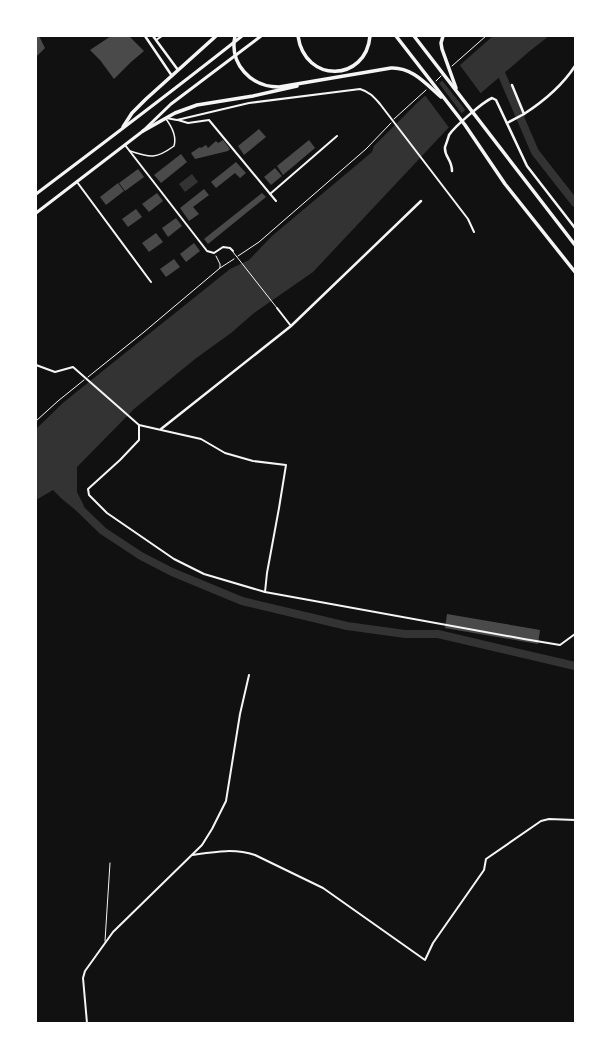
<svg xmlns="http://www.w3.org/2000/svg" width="611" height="1059" font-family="'Varela Round',sans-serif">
	<rect width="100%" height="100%" fill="#111"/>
	<g fill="#333">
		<path d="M493,36h56l-18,14 -49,42 -169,180 -59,41 -23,20 -36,26 -61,50 -57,58v25l7,14 -6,6 -16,-13 -9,-9 -17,10v-71l28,-27 166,-133 19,-9 23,-24 100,-84 2,-6 44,-44z"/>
		<path d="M192,174l6,8 -13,10 -6,-8z"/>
	</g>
	<g fill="#111">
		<path d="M459,64l23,31 -15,17 -26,-33z"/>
		<path d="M438,82l25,33 -13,14 -26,-35z"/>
	</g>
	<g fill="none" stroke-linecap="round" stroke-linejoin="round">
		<g stroke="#333" stroke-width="8">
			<path d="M498,66l37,86 40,51"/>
			<path d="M74,503l29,28 38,25 31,16 70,29 105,25 58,8h33l137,32"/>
		</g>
	</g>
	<g fill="#4a4a4a">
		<path d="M36,36h3l6,12 -9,9z"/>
		<path d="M111,36h18l15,15 -13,11 -17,17 -14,-19 -10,-10z"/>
		<path d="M259,129l7,8 -22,18 -6,-9z"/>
		<path d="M223,140l7,9 -2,2 -33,8 -4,-6 9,-6 1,1 5,-3 2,3 8,-7 2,2z"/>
		<path d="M309,140l6,8 -32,27 -6,-9z"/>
		<path d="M181,154l6,8 -26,21 -7,-8z"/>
		<path d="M236,162l10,11 -6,5 -5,-5 -19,15 -5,-6z"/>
		<path d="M275,168l7,8 -11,9 -7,-8z"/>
		<path d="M138,169l6,8 -19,14 -6,-8z"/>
		<path d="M118,183l6,8 -18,14 -6,-8z"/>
		<path d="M204,189l5,6 -16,12 6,7 -10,7 -9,-13z"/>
		<path d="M157,193l6,8 -14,11 -7,-8z"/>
		<path d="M262,193l4,4 -58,47 -4,-5z"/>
		<path d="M136,209l6,8 -14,10 -6,-8z"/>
		<path d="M176,218l6,8 -14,11 -6,-9z"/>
		<path d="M156,233l7,9 -14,10 -7,-9z"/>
		<path d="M194,243l6,8 -14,11 -6,-8z"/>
		<path d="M174,259l6,8 -14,10 -6,-8z"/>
		<path d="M447,614l93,16 -2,14 -93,-16z"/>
	</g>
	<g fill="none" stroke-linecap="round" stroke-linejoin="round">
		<g stroke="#f5f5f5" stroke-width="1">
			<path d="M452,66l34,-30"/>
			<path d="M436,81l5,-5"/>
			<path d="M394,119l32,-29"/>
			<path d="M238,256l21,-14 107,-93 25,-26"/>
			<path d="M220,268l14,-9"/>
			<path d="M88,377l56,-45 76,-64v-4l-4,-8"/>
			<path d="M36,421l22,-20 26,-21"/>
		</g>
		<g stroke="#f5f5f5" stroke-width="1">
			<path d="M233,252l44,56"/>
			<path d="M105,941l5,-78"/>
		</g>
		<path stroke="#f5f5f5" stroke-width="1.5" d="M130,151c21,7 26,8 44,-5 3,-10 -2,-19 -8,-27"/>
		<g stroke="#f5f5f5" stroke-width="2">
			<path d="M156,40l6,-4"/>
			<path d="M166,118l11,2 72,-17 111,-14c10,3 14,8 20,15l88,115 6,13"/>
			<path d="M178,120l10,3 21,-3 67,81"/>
			<path d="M125,145l82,106 7,2 9,-6 7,1 3,3"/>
			<path d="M77,182l74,100"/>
			<path d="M270,194l67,-58"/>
			<path d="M277,308l14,18"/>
			<path d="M36,365l19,7 18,-5 66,58 62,14 24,14 28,8 33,4 -7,43 -12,65 -2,19"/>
			<path d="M139,425v15l-19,20 -32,29 1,6 18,18 67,46 30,15 61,18 259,47 36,6 15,-11"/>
			<path d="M192,855c21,-3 42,-7 63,0l68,33 102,72 8,-17 51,-73 2,-11 55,-38 8,-2 26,1"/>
			<path d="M87,1023l-4,-45 2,-7 28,-39 89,-87 10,-16 14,-28 14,-87 9,-39"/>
		</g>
		<g stroke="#f5f5f5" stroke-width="2.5">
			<path d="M145,36l27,40"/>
			<path d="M153,36l25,34"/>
			<path d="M512,85l12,29c20,-13 38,-28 51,-48"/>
			<path d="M507,123l17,-9"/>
			<path d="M452,171c0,-12 -8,-14 -7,-24 1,-3 3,-8 4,-12 6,-9 34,-33 43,-37l4,2 31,66 48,62"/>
			<path d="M161,429l130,-103 130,-125"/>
		</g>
		<g stroke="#f5f5f5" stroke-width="3">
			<path d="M36,194c69,-52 138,-104 206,-158"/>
			<path d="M36,213l107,-82 28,-27 90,-68"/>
		</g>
		<g stroke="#f5f5f5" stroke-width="3.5">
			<path d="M235,36c-6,28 16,51 44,51l112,-19c21,-1 35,16 50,29"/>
			<path d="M298,36c7,48 68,46 72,0"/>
			<path d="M396,36l69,89 40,59 70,88"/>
			<path d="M414,36l161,209"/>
			<path d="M443,36l-2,7 1,6 14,39"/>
			<path d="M123,127l9,-14 14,-14 70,-63"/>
			<path d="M143,131l32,-18 22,-8 56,-9 44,-10"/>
		</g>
	</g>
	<rect width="611" height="1059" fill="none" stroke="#ffffff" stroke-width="74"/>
</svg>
